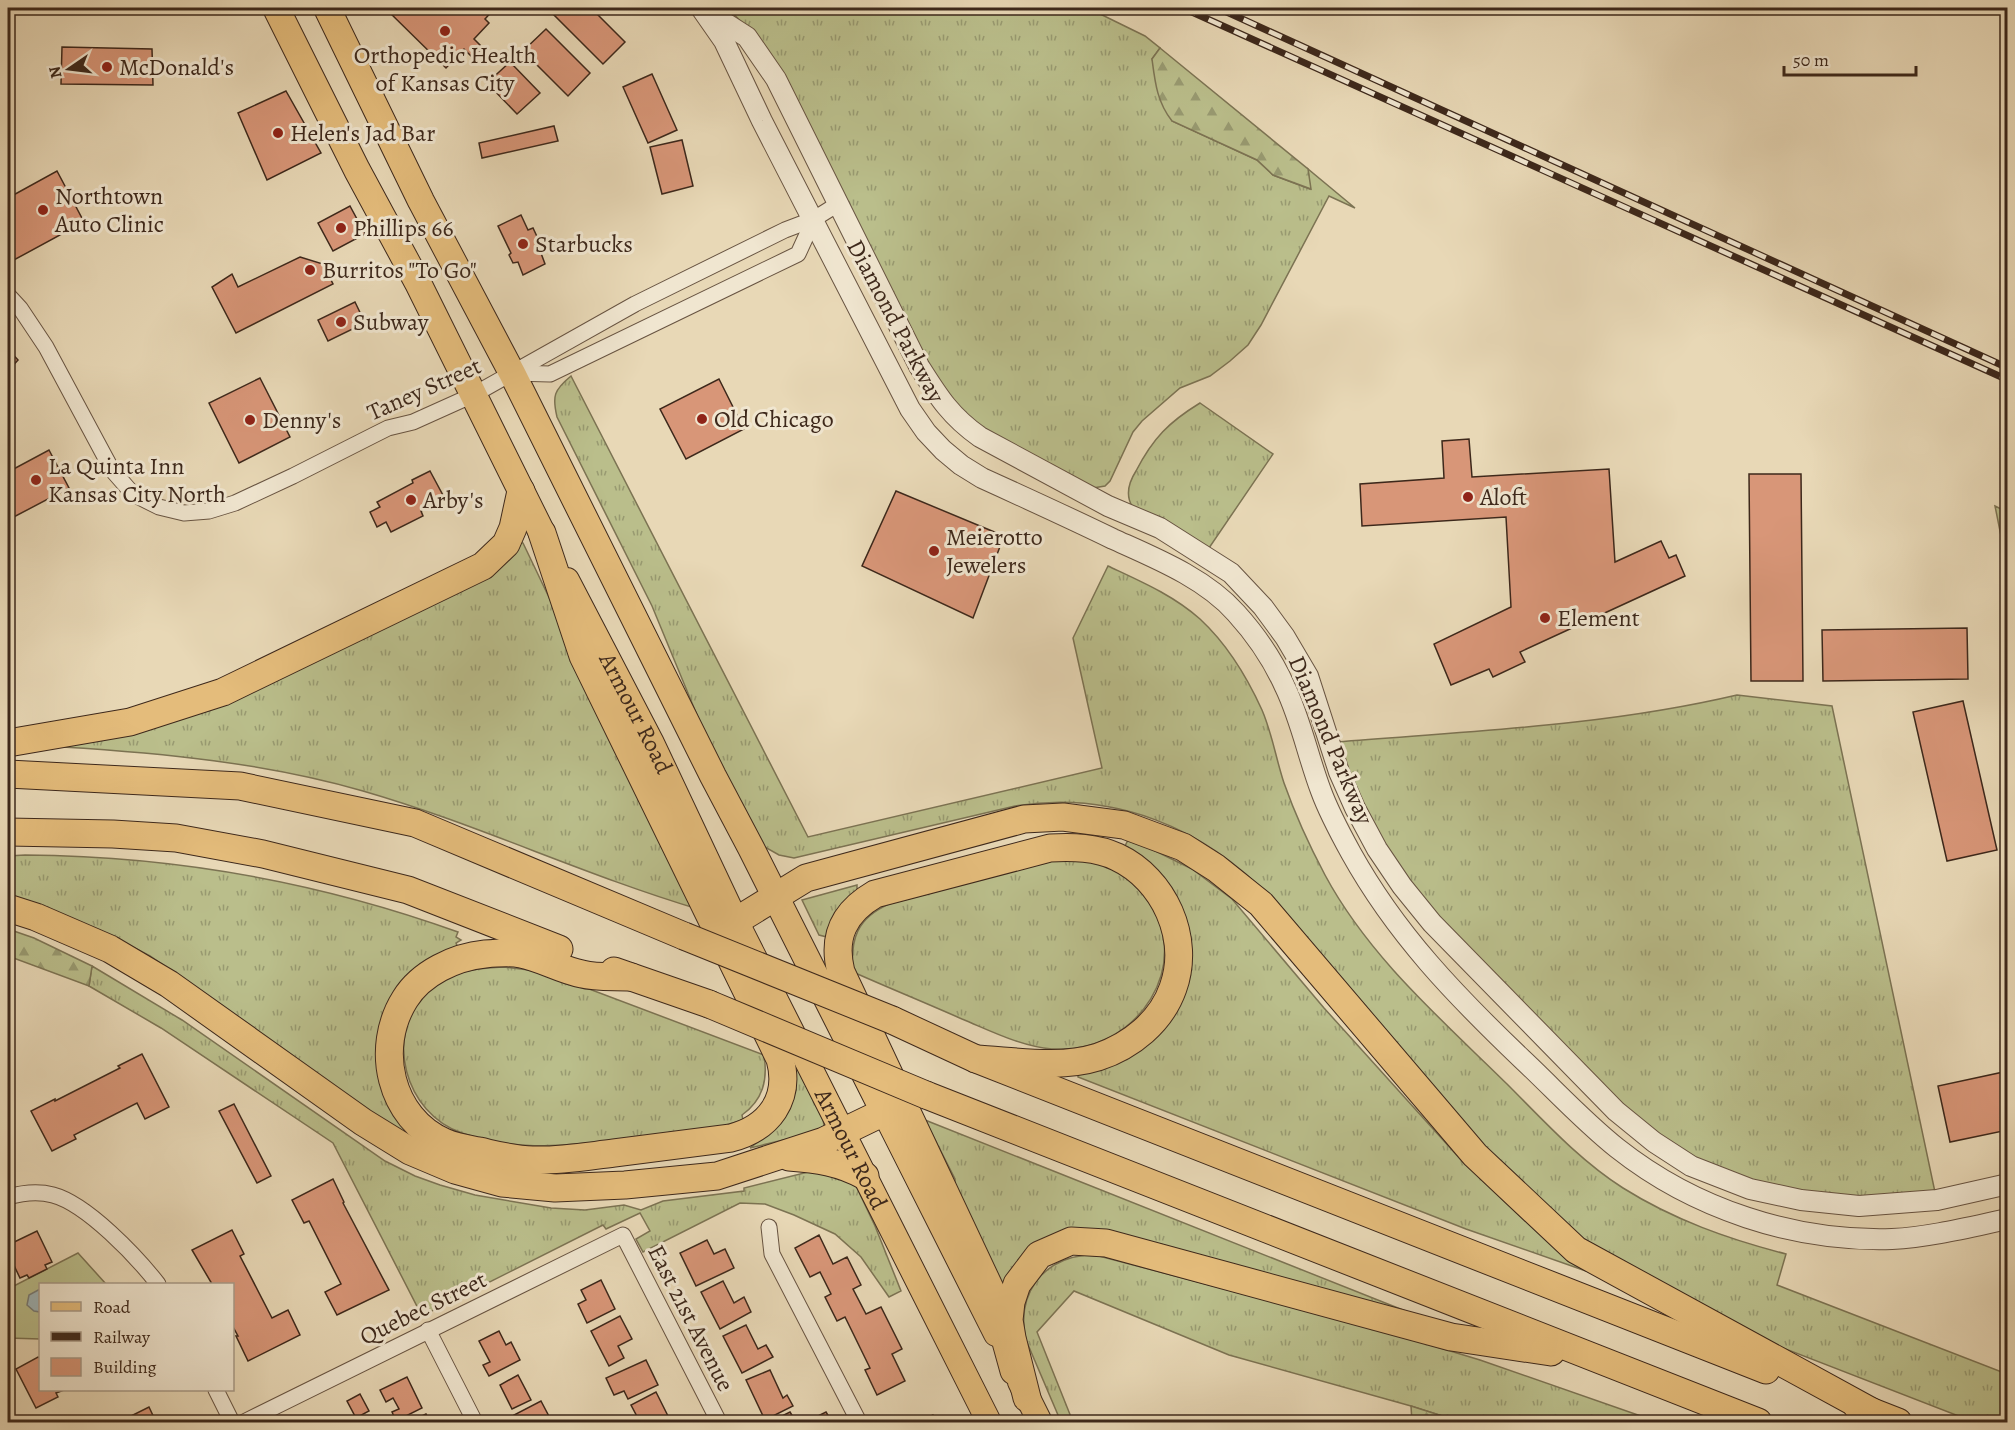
<svg xmlns="http://www.w3.org/2000/svg" width="2015" height="1430" font-family="Alegreya,serif">
	<defs>
		<pattern id="grass-tufts" width="24" height="20" patternUnits="userSpaceOnUse" patternTransform="scale(1.5)"><rect width="24" height="20" fill="#babe8b"/><path d="M3 7l-1-3M5 7V3M7 7l1-3M15 17l-1-3M17 17v-4M19 17l1-3" fill="none" stroke="#989a71"/></pattern>
		<pattern id="forest-firs" width="22" height="20" patternUnits="userSpaceOnUse" patternTransform="scale(1.5)"><rect width="22" height="20" fill="#babe8b"/><path d="M5 1l3.5 6h-7zM16 11l3.5 6h-7z" fill="#989a71"/></pattern>
	</defs>
	<rect width="100%" height="100%" fill="#e8d8b6"/>
	<filter id="stains"><feTurbulence type="fractalNoise" baseFrequency=".00333" numOctaves="4"/><feColorMatrix values="0 0 0 0 .2 0 0 0 0 .09 0 0 0 0 .02 0 0 0 .5 -.17"/></filter>
	<radialGradient id="worn" r=".72"><stop offset=".6" stop-color="#630" stop-opacity="0"/><stop offset="1" stop-color="#630" stop-opacity=".3"/></radialGradient>
	<g fill="url(#grass-tufts)" stroke="#7c7353" stroke-width="1.5">
		<path d="M728,8h360l57,28 15,12 -8,11 20,62 85,39 16,15 37,14 -2,-20 47,39 -26,-12 -68,129 -13,20 -18,16 -20,15 -30,12 -38,33 -9,11 -23,49 -5,5 -12,2 -111,-51 -35,-33 -203,-379z"/>
		<path d="M571,376l237,461 294,-69 -29,-130 35,-72c32,15 65,29 92,53 27,25 47,58 62,91 10,23 14,49 22,73 11,31 25,62 41,92 44,82 116,144 182,209 36,36 72,76 116,104 51,32 105,51 163,66l-9,31 230,89v48h-33l-201,-78 -175,-94 -37,-29 -66,-58 -223,-264c-67,-71 -158,-109 -257,-93l-221,52 -15,-3 -16,-9 -59,-114 -52,-126 -95,-189c-5,-21 -3,-27 14,-41z"/>
		<path d="M1200,403l73,51 -64,94 -77,-42c-7,-12 -3,-24 4,-35 17,-33 33,-49 64,-68z"/>
		<path d="M1995,506l12,6v54z"/>
		<path d="M520,542l3,1 175,366c-114,-34 -221,-85 -335,-118 -97,-28 -201,-38 -301,-44l56,-14z"/>
		<path d="M1737,695l95,11 103,486 -85,6 -87,-14 -66,-23 -43,-26 -217,-210 -59,-84 -41,-99c134,-11 268,-16 400,-47z"/>
		<path d="M1129,838l63,31 40,30 92,109 138,153 57,54 32,27 37,25 -2,4 -120,-42 -388,-152v-6l15,-2 94,-101 -63,-120z"/>
		<path d="M25,855c148,1 294,27 433,77l-2,5 5,3 -5,3 2,5 -73,66 39,128 -24,-10 -250,-176 -25,-13 -117,-47v-40z"/>
		<path d="M1069,859c8,1 18,1 27,3 18,4 33,16 45,30 60,68 -4,164 -89,157 -32,-3 -61,-18 -90,-30 -36,-16 -73,-31 -109,-47 -3,-33 4,-54 36,-68l163,-43z"/>
		<path d="M857,885v5l-23,25 -7,22 -8,-2 -17,-35z"/>
		<path d="M92,966l90,54 203,141 30,15 25,9 35,10 76,13 34,2 39,-5 17,5 22,-9 81,-10v-3l76,-19 36,17 19,40 26,65 -12,6 -28,-40 -26,-23 -41,-19 -29,-11 -25,-1 -97,49 -7,-13 14,-8 -10,-18 -34,16 -3,-4 -181,91 -89,-173 -172,-115 -72,-42z"/>
		<path d="M503,967l26,3 39,11 196,74c4,25 -1,45 -22,60l1,5 -24,7c-35,5 -69,9 -104,13 -56,6 -98,12 -153,-7 -57,-19 -79,-98 -35,-141 21,-20 48,-24 76,-25z"/>
		<path d="M789,1065l8,2 26,52 1,7 -11,7 -63,15 23,-18z"/>
		<path d="M925,1120l483,192 -305,-80 -101,59 -47,-102v-10z"/>
		<path d="M1086,1255l13,1 282,74 99,30 178,62h-197l-50,-16 -182,-51 -155,-64 -37,41 36,90h-12l-35,-82c-10,-45 15,-80 60,-85z"/>
	</g>
	<g fill="url(#forest-firs)" stroke="#7c7353" stroke-width="1.5">
		<path d="M1160,48l148,121 3,20 -38,-14 -16,-15 -85,-39c-15,-19 -17,-39 -20,-62z"/>
		<path d="M8,929l26,9 58,28 -3,20 -81,-30z"/>
		<path d="M1411,1406l50,16h-49z"/>
	</g>
	<path fill="#babe8b" stroke="#7c7353" stroke-width="1.5" d="M78,1253l28,31h-66v55l-32,-1v-49z"/>
	<path fill="#9eb6ba" stroke="#777d7a" stroke-width="1.5" d="M40,1289v23l-6,-1 -7,-6 2,-10z"/>
	<g fill="#d89678" stroke="#3d281b" stroke-width="1.5">
		<path d="M385,8h110l-10,11 4,4 -15,16 9,9 -10,10 -9,-9 -18,19z"/>
		<path d="M562,8h29l34,34 -22,22 -49,-49z"/>
		<path d="M546,29l44,44 -22,23 -45,-45z"/>
		<path d="M62,47l90,2 1,36 -92,-1z"/>
		<path d="M510,62l30,31 -23,21 -30,-31z"/>
		<path d="M652,74l25,56 -29,13 -25,-56z"/>
		<path d="M286,91l35,62 -54,27 -29,-67z"/>
		<path d="M554,126l4,15 -76,17 -3,-15z"/>
		<path d="M682,140l11,46 -31,8 -12,-47z"/>
		<path d="M57,171l27,51 -72,39 -4,-8v-55z"/>
		<path d="M350,206l15,28 -32,17 -15,-28z"/>
		<path d="M521,215l7,15 5,-2 7,15 -2,2 7,19 -22,11 -5,-13 -5,1 -4,-8 2,-2 -13,-27z"/>
		<path d="M300,257l23,7 10,20 -97,49 -24,-46 20,-13 6,13z"/>
		<path d="M355,302l10,21 -37,18 -10,-21z"/>
		<path d="M8,349l10,11 -10,11z"/>
		<path d="M260,378l30,59 -51,26 -30,-60z"/>
		<path d="M719,379l25,50 -58,30 -26,-50z"/>
		<path d="M1469,439l3,38 137,-8 6,93 46,-21 8,17 7,-3 9,21 -165,76 5,10 -32,15 -4,-8 -38,16 -17,-41 77,-37 -5,-90 -144,9 -2,-42 84,-6 -2,-37z"/>
		<path d="M49,450l20,38 -61,32v-48z"/>
		<path d="M430,471l15,28 -24,12 2,5 -32,16 -5,-10 -9,5 -7,-15 10,-5 -3,-5 36,-19 -1,-3z"/>
		<path d="M1749,474h52l2,207h-52z"/>
		<path d="M896,491l108,45 -31,82 -111,-52z"/>
		<path d="M1967,628l1,51 -145,2 -1,-51z"/>
		<path d="M1963,701l34,149 -50,11 -34,-149z"/>
		<path d="M142,1054l27,53 -24,12 -8,-16 -63,32 2,4 -24,12 -21,-40 24,-12v2l65,-33 -2,-2z"/>
		<path d="M8,1065l6,12 -6,3z"/>
		<path d="M2008,1071v59l-58,12 -12,-56z"/>
		<path d="M234,1104l37,72 -14,7 -38,-72z"/>
		<path d="M333,1179l11,23 -1,1 46,87 -52,25 -12,-23 16,-8 -32,-63 -5,2 -12,-23z"/>
		<path d="M232,1230l12,24 -4,2 32,62 16,-8 12,25 -52,26 -12,-25h2l-6,-11v-41h-20l-20,-34z"/>
		<path d="M37,1231l15,31 -7,3 2,4 -18,9 -2,-3 -7,3 -12,-25v-8z"/>
		<path d="M819,1235l14,29 14,-7 14,28 -8,4 13,25 15,-7 21,42 -10,5 13,27 -28,14 -12,-25 5,-2 -25,-51 -8,4 -12,-24 6,-3 -11,-22 -10,5 -15,-29z"/>
		<path d="M707,1240l7,14 11,-5 9,19 -38,18 -16,-33z"/>
		<path d="M601,1280l14,29 -28,14 -9,-19 8,-4 -5,-10z"/>
		<path d="M723,1281l11,22 10,-6 7,15 -31,17 -19,-37z"/>
		<path d="M620,1316l12,23 -14,7 6,12 -15,8 -18,-35z"/>
		<path d="M746,1325l12,24 8,-4 7,12 -31,16 -19,-37z"/>
		<path d="M499,1331l7,14 5,-3 9,18 -31,16 -6,-11 7,-3 -11,-21z"/>
		<path d="M38,1357l2,1v32h24l-8,3 2,4 -22,11 -20,-39z"/>
		<path d="M646,1360l12,25 -30,14 -4,-8 -10,4 -8,-17z"/>
		<path d="M770,1370l13,28 4,-3 6,11 -28,14 -19,-40z"/>
		<path d="M518,1375l13,25 -19,9 -12,-24z"/>
		<path d="M407,1377l15,31 -26,13 -4,-9 7,-3 -6,-11 -7,4 -6,-12z"/>
		<path d="M656,1392l15,30h-31l-9,-17z"/>
		<path d="M360,1394l9,17 -13,7 -9,-17z"/>
		<path d="M541,1401l11,21h-34l-4,-7z"/>
		<path d="M149,1407l7,15h-37z"/>
		<path d="M790,1412l6,10h-26z"/>
		<path d="M826,1412l6,10h-26z"/>
		<path d="M426,1414l4,8h-21z"/>
		<path d="M933,1415l4,7h-19z"/>
		<path d="M1262,1417l2,5h-13z"/>
	</g>
	<g fill="none" stroke-linecap="round" stroke-linejoin="round">
		<defs>
			<g id="minor">
				<path d="M8,295l12,13 26,39 66,123 21,24 26,13 25,6 25,-2 26,-8 58,-27 81,-41 14,-7 25,-6 60,-27 162,-91 150,-74 29,-11 24,-15"/>
				<path d="M512,373l38,1 248,-120 16,-35"/>
				<path d="M8,1197c14,-4 30,-6 45,-2 34,9 84,62 105,89"/>
				<path d="M769,1227l3,27 87,168"/>
				<path d="M428,1330l47,92"/>
				<path d="M216,1390l16,32"/>
				<path d="M244,1422l379,-187 96,187"/>
			</g>
			<g id="tertiary">
				<path d="M701,8l23,33 38,80 148,288 16,23 17,18 18,15 21,13c44,20 88,40 131,61 42,19 92,39 123,74 20,22 37,47 49,74 16,33 23,70 36,104 8,22 19,42 30,62 45,81 104,142 171,206 31,29 61,62 95,89 77,61 177,94 275,91 39,-2 78,-12 116,-20"/>
				<path d="M708,12l39,25 29,42 143,287c19,30 31,50 61,71l128,69 52,22 71,45 32,34 22,30 23,39 31,96 16,36 22,41 25,37 30,37 184,188 38,31 37,24 59,23 51,11 58,6 78,-6 71,-16"/>
			</g>
			<g id="primary">
				<path id="s1" d="M567,580l85,163 84,178 253,501"/>
				<path d="M884,1112l112,222"/>
				<path d="M1020,1382l20,40"/>
			</g>
			<g id="trunk">
				<path d="M276,8l81,162 61,113 124,250"/>
				<path d="M327,8l94,193 91,172 201,403 38,72 133,264"/>
			</g>
			<g id="motorway">
				<path d="M542,533l41,123 197,403c11,40 -11,69 -49,79 -39,5 -78,10 -117,15 -26,3 -54,8 -81,7 -18,0 -36,-5 -54,-9 -11,-2 -24,-4 -35,-9 -54,-24 -70,-94 -39,-143 16,-26 50,-42 80,-45 11,-1 26,-2 36,0 21,4 40,16 61,20 15,4 33,2 49,3"/>
				<path d="M8,743l122,-21 93,-30 260,-126 23,-22 7,-16 8,-37"/>
				<path d="M8,774l232,12 175,37 269,113"/>
				<path d="M8,832l105,2 63,4 87,16 145,36 151,59"/>
				<path d="M8,908l28,9 74,32 59,35 194,138 47,29 45,19 47,13 53,5 70,-3 92,-9 107,-35 60,-29"/>
				<path d="M736,921l70,-43 218,-59 39,-2 61,8 59,22 33,21 45,36 214,251 101,95 298,163"/>
				<path d="M614,971l95,33"/>
				<path d="M892,1020l84,39 790,311"/>
				<path d="M976,1059c39,2 84,10 122,-2 33,-11 63,-35 75,-69 18,-50 -9,-109 -56,-131 -21,-10 -44,-10 -67,-9l-175,46c-31,18 -43,43 -34,78l152,323 21,76"/>
				<path d="M926,1095l832,327"/>
				<path d="M789,1157c28,2 51,5 76,19"/>
				<path d="M1027,1398l-15,-60 -3,-18 2,-18 6,-18 22,-29 32,-14 35,2 345,94 100,15"/>
				<path d="M1857,1406l41,16"/>
			</g>
		</defs>
		<use href="#minor" stroke="#685442" stroke-width="17"/>
		<use href="#tertiary" stroke="#685442" stroke-width="22"/>
		<use href="#primary" stroke="#3d281b" stroke-width="26"/>
		<use href="#trunk" stroke="#3d281b" stroke-width="28"/>
		<use href="#motorway" stroke="#3d281b" stroke-width="29"/>
		<use href="#minor" stroke="#f0e6d0" stroke-width="15"/>
		<use href="#tertiary" stroke="#f0e6d0" stroke-width="20"/>
		<use href="#primary" stroke="#e4bc7b" stroke-width="24"/>
		<use href="#trunk" stroke="#e4bc7b" stroke-width="26"/>
		<use href="#motorway" stroke="#e4bc7b" stroke-width="27"/>
		<defs>
			<g id="rail">
				<path d="M1183,8l825,372"/>
				<path d="M1218,8l790,360"/>
			</g>
		</defs>
		<use href="#rail" stroke="#3d281b" stroke-width="7"/>
		<use href="#rail" stroke="#f0e6d0" stroke-width="4.5" stroke-dasharray="14" stroke-linecap="butt"/>
		<defs>
			<g id="motorway-bridge">
				<path d="M684,936l208,84"/>
				<path d="M709,1004l217,91"/>
			</g>
		</defs>
		<use href="#motorway-bridge" stroke="#3d281b" stroke-width="29" stroke-linecap="butt"/>
		<use href="#motorway-bridge" stroke="#e4bc7b" stroke-width="27"/>
	</g>
	<g fill="#8f2418" stroke="#f0e6d0" stroke-width="2">
		<circle cx="445" cy="31" r="6"/>
		<circle cx="107" cy="67" r="6"/>
		<circle cx="278" cy="133" r="6"/>
		<circle cx="43" cy="210" r="6"/>
		<circle cx="341" cy="228" r="6"/>
		<circle cx="523" cy="244" r="6"/>
		<circle cx="310" cy="270" r="6"/>
		<circle cx="341" cy="322" r="6"/>
		<circle cx="702" cy="419" r="6"/>
		<circle cx="250" cy="420" r="6"/>
		<circle cx="36" cy="480" r="6"/>
		<circle cx="1468" cy="497" r="6"/>
		<circle cx="411" cy="500" r="6"/>
		<circle cx="934" cy="551" r="6"/>
		<circle cx="1545" cy="618" r="6"/>
	</g>
	<g text-anchor="middle" stroke-width="6" stroke-linejoin="round" paint-order="stroke">
		<g font-size="24" fill="#3d281b" stroke="#f0e6d0" text-anchor="start">
			<text x="445" y="63" text-anchor="middle">Orthopedic Health<tspan x="445" dy="28">of Kansas City</tspan></text>
			<text x="119" y="75">McDonald's</text>
			<text x="290" y="141">Helen's Jad Bar</text>
			<text x="55" y="204">Northtown<tspan x="55" dy="28">Auto Clinic</tspan></text>
			<text x="353" y="236">Phillips 66</text>
			<text x="535" y="252">Starbucks</text>
			<text x="322" y="278">Burritos "To Go"</text>
			<text x="353" y="330">Subway</text>
			<text x="714" y="427">Old Chicago</text>
			<text x="262" y="428">Denny's</text>
			<text x="48" y="474">La Quinta Inn<tspan x="48" dy="28">Kansas City North</tspan></text>
			<text x="1480" y="505">Aloft</text>
			<text x="423" y="508">Arby's</text>
			<text x="946" y="545">Meierotto<tspan x="946" dy="28">Jewelers</tspan></text>
			<text x="1557" y="626">Element</text>
		</g>
		<g font-size="24" fill="#3d281b" stroke="#f0e6d0">
			<text transform="translate(896 321) rotate(62)" y="8">Diamond Parkway</text>
			<text transform="translate(424 389) rotate(-24)" y="8">Taney Street</text>
			<text dy="8" stroke="none"><textPath href="#s1" startOffset="150">Armour Road</textPath></text>
			<text transform="translate(1331 740) rotate(67)" y="8">Diamond Parkway</text>
			<text dy="8" stroke="none"><textPath href="#s1" startOffset="636">Armour Road</textPath></text>
			<text transform="translate(423 1308) rotate(-26)" y="8">Quebec Street</text>
			<text transform="translate(691 1318) rotate(63)" y="8">East 21st Avenue</text>
		</g>
	</g>
	<rect width="2015" height="1430" fill="none" stroke="#e8d8b6" stroke-width="30"/>
	<rect x="9" y="9" width="1997" height="1412" fill="none" stroke="#3d281b" stroke-width="3"/>
	<rect x="15" y="15" width="1985" height="1400" fill="none" stroke="#3d281b" stroke-width="1.5"/>
	<rect x="39" y="1283" width="195" height="108" fill="#f0e6d0" stroke="#a89a88" stroke-width="1.5"/>
	<rect x="51" y="1302" width="30" height="9" fill="#e4bc7b" stroke="#a89a88" stroke-width="1.5"/>
	<text x="93" y="1313" font-size="18" fill="#3d281b">Road</text>
	<rect x="51" y="1332" width="30" height="9" fill="#3d281b" stroke="#a89a88" stroke-width="1.5"/>
	<text x="93" y="1343" font-size="18" fill="#3d281b">Railway</text>
	<rect x="51" y="1358" width="30" height="18" fill="#d89678" stroke="#a89a88" stroke-width="1.5"/>
	<text x="93" y="1373" font-size="18" fill="#3d281b">Building</text>
	<g transform="translate(69 69) rotate(256)" stroke="#f0e6d0" stroke-width="4.5" paint-order="stroke">
	<path d="M0-4.5L10 22L0 15L-10 22Z" fill="#3d281b"/>
	<text y="-9" font-size="16" font-weight="bold" text-anchor="middle" fill="#3d281b">N</text>
	</g>
	<path d="M1784 66v9h132v-9" fill="none" stroke="#3d281b" stroke-width="3"/>
	<text x="1793" y="66" font-size="18" fill="#3d281b" stroke="#f0e6d0" stroke-width="4.5" paint-order="stroke">50 m</text>
	<rect width="100%" height="100%" filter="url(#stains)"/>
	<rect width="100%" height="100%" fill="url(#worn)"/>
</svg>
